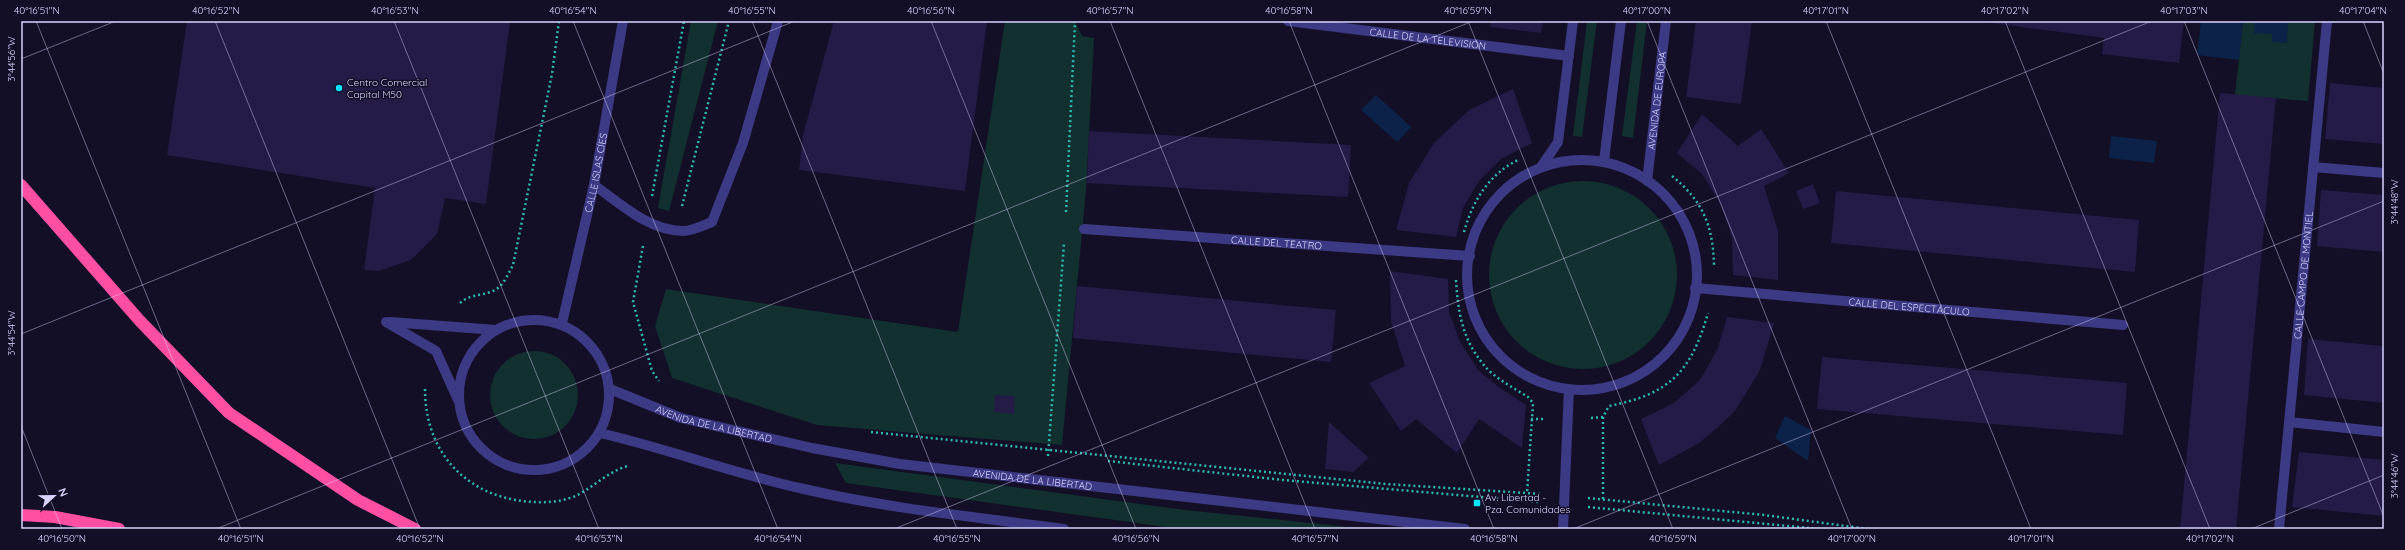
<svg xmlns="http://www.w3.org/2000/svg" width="2405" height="550" font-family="Quicksand,sans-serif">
	<rect width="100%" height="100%" fill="#130f26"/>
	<g fill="#12302f">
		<path d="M691,21h27l-49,190 -11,-3z"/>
		<path d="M1005,21h70l7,15 12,2 -8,152 -24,255 -245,-20 -145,-47 -17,-52 11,-37 292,43z"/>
		<path d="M1587,21h10l-15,116 -9,-1z"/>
		<path d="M1637,21h10l-14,117 -11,-2z"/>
		<path d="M2243,21h72l-7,80 -73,-6z"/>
		<circle cx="1583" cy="275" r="94"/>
		<circle cx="534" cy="395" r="44"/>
		<path d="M835,463l350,47 182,19h-187l-334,-46z"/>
	</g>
	<g fill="#0c2248">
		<path d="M2201,21h42l-4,39 -42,-5z"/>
		<path d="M2255,21h33l-1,22 -15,-1v-8l-18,-1z"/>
		<path d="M1376,95l35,32 -14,15 -36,-32z"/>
		<path d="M2111,136l46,5 -3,22 -45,-5z"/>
		<path d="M1785,416l26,14 -3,31 -33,-23z"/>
	</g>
	<g fill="#241b47">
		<path d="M187,21h323l-24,183 -41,-6 -8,36 -26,26 -32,11 -15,-1 11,-82 -208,-33z"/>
		<path d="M834,21h153l-22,170 -166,-21 4,-35z"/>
		<path d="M1491,21h52l-2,12 -51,-6z"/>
		<path d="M1696,21h56l-11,83 -55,-7z"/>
		<path d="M1977,21h207l-5,42 -77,-9 2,-16z"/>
		<path d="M2330,83l54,5v56l-59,-5z"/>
		<path d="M1513,89l19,54 -31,16 -22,22 -16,27 -7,29 -60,-7 13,-47 25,-40 35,-33z"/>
		<path d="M2220,93l56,5 -6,64 -34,367h-56z"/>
		<path d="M1702,114l36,32 23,-17 28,44 -25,13 14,45v49l-45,-5 -1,-38 -12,-34 -18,-29 -25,-21z"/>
		<path d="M1089,131l262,14 -3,52 -261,-14z"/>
		<path d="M1813,184l7,19 -17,6 -7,-18z"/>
		<path d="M2321,190l63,5v57l-67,-6z"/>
		<path d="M1836,191l303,29 -4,52 -304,-29z"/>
		<path d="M1390,271l58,8 1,33 11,30 18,28 22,18 26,17 -4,43 -43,-29 -22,34 -41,-34 -15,12 -32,-48 36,-17 -14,-45z"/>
		<path d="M1077,286l259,24 -5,52 -258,-24z"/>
		<path d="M1727,317l47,6 -14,47 -25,41 -18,17 -18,15 -40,22 -18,-46 33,-16 26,-23 17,-30z"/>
		<path d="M2308,339l76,7v57l-80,-8z"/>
		<path d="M1822,357l305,26 -4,52 -306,-26z"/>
		<path d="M995,395l20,1 -1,18 -20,-2z"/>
		<path d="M1329,422l40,36 -16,14 -28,-3z"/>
		<path d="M2299,452l85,8v56l-92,-9z"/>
	</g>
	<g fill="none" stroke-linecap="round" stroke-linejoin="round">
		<g stroke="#2fb8b0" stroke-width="2.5" stroke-dasharray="2 3" stroke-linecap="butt">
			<path d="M1672,176c31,25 41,50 42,89"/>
			<path d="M652,196l32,-175"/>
			<path d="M682,206l47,-185"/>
			<path d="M1066,212l9,-191"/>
			<path d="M1464,232c8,-30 25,-58 54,-72"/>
			<path d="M643,246l-10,56 19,69 7,10"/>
			<path d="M1456,280c2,32 6,58 27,84 11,14 31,24 45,33l5,6 -6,90"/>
			<path d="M460,303c10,-9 22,-7 33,-12 10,-4 15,-17 20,-26l39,-191 7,-53"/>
			<path d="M425,389c0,60 37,104 97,112 17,2 35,2 51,-4 19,-8 35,-26 55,-31"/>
			<path d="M1591,418l12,-1"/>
			<path d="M1531,419h14"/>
			<path d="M871,432l515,52 155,10"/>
			<path d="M1048,456l16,-213"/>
			<path d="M1108,461l175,19 256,22"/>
			<path d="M1588,498l176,17 104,14"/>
			<path d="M1603,499v-82l6,-11c61,-12 82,-34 99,-93"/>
			<path d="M1588,507l232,22"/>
		</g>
		<g stroke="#3d3a85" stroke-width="10">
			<path id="s1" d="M1288,21l281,35"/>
			<circle cx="1582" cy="275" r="115"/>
			<path d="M1604,161l17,-140"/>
			<path d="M1541,167l17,-25 15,-121"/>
			<path d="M2313,167l71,6"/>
			<path id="s2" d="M1647,181l19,-160"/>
			<path d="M594,185c27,19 55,46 89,46 9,0 21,-6 29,-9l31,-79 35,-122"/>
			<path id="s3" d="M1084,229l386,27"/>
			<path id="s4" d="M1695,288l428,37"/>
			<circle cx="534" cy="395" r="75"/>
			<path d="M386,322l50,29 22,49"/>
			<path d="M390,322l106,8"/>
			<path id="s5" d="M562,323l32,-138 29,-164"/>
			<path id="s6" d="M610,389l71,29 131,30 88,16 565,65"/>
			<path d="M2289,422l95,10"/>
			<path d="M600,433c69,16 135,41 204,56 86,20 173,28 260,40"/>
			<path d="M1563,529l6,-140"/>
			<path id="s7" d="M2279,529l48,-508"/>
		</g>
		<g stroke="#ff4fa3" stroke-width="12">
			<path d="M21,185l119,136 89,92 129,87 57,29"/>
			<path d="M21,515l34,2 64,12"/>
		</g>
	</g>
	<path fill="none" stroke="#d9d4ff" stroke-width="1" stroke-opacity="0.45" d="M36,21l205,508M215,21l205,508M394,21l205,508M573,21l205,508M752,21l205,508M931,21l205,508M1110,21l205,508M1289,21l205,508M1468,21l205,508M1647,21l205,508M1826,21l205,508M2005,21l205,508M2184,21l200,496M2363,21l21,53M21,59l95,-38M21,334l774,-313M21,426l41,103M216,529l1257,-508M894,529l1258,-508M1573,529l811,-328M2251,529l133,-54"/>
	<g fill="#00e5ff" stroke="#130f26" stroke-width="1.5">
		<circle cx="339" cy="88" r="4"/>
		<rect x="1473" y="499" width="8" height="8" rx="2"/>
	</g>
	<g text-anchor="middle" stroke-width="3" stroke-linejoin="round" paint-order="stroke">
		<g font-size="10" fill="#d9d4ff" stroke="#130f26">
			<text dy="4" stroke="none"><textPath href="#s1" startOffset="141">CALLE DE LA TELEVISIÓN</textPath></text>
			<text dy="4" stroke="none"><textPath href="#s2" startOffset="81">AVENIDA DE EUROPA</textPath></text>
			<text dy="4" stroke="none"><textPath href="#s5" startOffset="154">CALLE ISLAS CÍES</textPath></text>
			<text dy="4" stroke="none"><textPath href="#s3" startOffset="193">CALLE DEL TEATRO</textPath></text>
			<text dy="4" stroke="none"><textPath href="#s7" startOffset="255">CALLE CAMPO DE MONTIEL</textPath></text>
			<text dy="4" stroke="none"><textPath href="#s4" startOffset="215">CALLE DEL ESPECTÁCULO</textPath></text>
			<text dy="4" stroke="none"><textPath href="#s6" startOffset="110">AVENIDA DE LA LIBERTAD</textPath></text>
			<text dy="4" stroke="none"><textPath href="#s6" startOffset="434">AVENIDA DE LA LIBERTAD</textPath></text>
		</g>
		<g font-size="10" fill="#d9d4ff" stroke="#130f26" text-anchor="start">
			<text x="347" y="86">Centro Comercial<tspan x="347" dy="12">Capital M50</tspan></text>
			<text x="1485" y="501">Av. Libertad -<tspan x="1485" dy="12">Pza. Comunidades</tspan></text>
		</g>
	</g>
	<rect width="2405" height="550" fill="none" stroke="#130f26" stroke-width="44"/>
	<g transform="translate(54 496) rotate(68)" stroke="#130f26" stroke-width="3" paint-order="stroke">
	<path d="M0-3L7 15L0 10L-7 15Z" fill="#d9d4ff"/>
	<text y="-6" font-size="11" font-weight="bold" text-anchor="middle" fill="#d9d4ff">N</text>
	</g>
	<rect x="22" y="22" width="2361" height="506" fill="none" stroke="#d9d4ff" stroke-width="1.5"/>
	<g font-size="10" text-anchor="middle" fill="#d9d4ff">
		<text x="37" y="14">40°16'51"N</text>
		<text x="216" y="14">40°16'52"N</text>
		<text x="395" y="14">40°16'53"N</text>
		<text x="573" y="14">40°16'54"N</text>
		<text x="752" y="14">40°16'55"N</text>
		<text x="931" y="14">40°16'56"N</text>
		<text x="1110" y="14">40°16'57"N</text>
		<text x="1289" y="14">40°16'58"N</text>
		<text x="1468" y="14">40°16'59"N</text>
		<text x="1647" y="14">40°17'00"N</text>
		<text x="1826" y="14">40°17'01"N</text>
		<text x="2005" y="14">40°17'02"N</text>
		<text x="2184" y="14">40°17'03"N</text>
		<text x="2363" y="14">40°17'04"N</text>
		<text transform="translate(11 59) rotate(-90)" y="4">3°44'56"W</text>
		<text transform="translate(2394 202) rotate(-90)" y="4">3°44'48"W</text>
		<text transform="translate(11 333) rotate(-90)" y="4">3°44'54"W</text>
		<text transform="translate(2394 476) rotate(-90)" y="4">3°44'46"W</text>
		<text x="62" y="542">40°16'50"N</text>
		<text x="241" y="542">40°16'51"N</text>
		<text x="420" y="542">40°16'52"N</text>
		<text x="599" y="542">40°16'53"N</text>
		<text x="778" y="542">40°16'54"N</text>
		<text x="957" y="542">40°16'55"N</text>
		<text x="1136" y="542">40°16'56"N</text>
		<text x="1315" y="542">40°16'57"N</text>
		<text x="1494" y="542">40°16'58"N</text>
		<text x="1673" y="542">40°16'59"N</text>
		<text x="1852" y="542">40°17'00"N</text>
		<text x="2031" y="542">40°17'01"N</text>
		<text x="2210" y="542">40°17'02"N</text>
	</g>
</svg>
